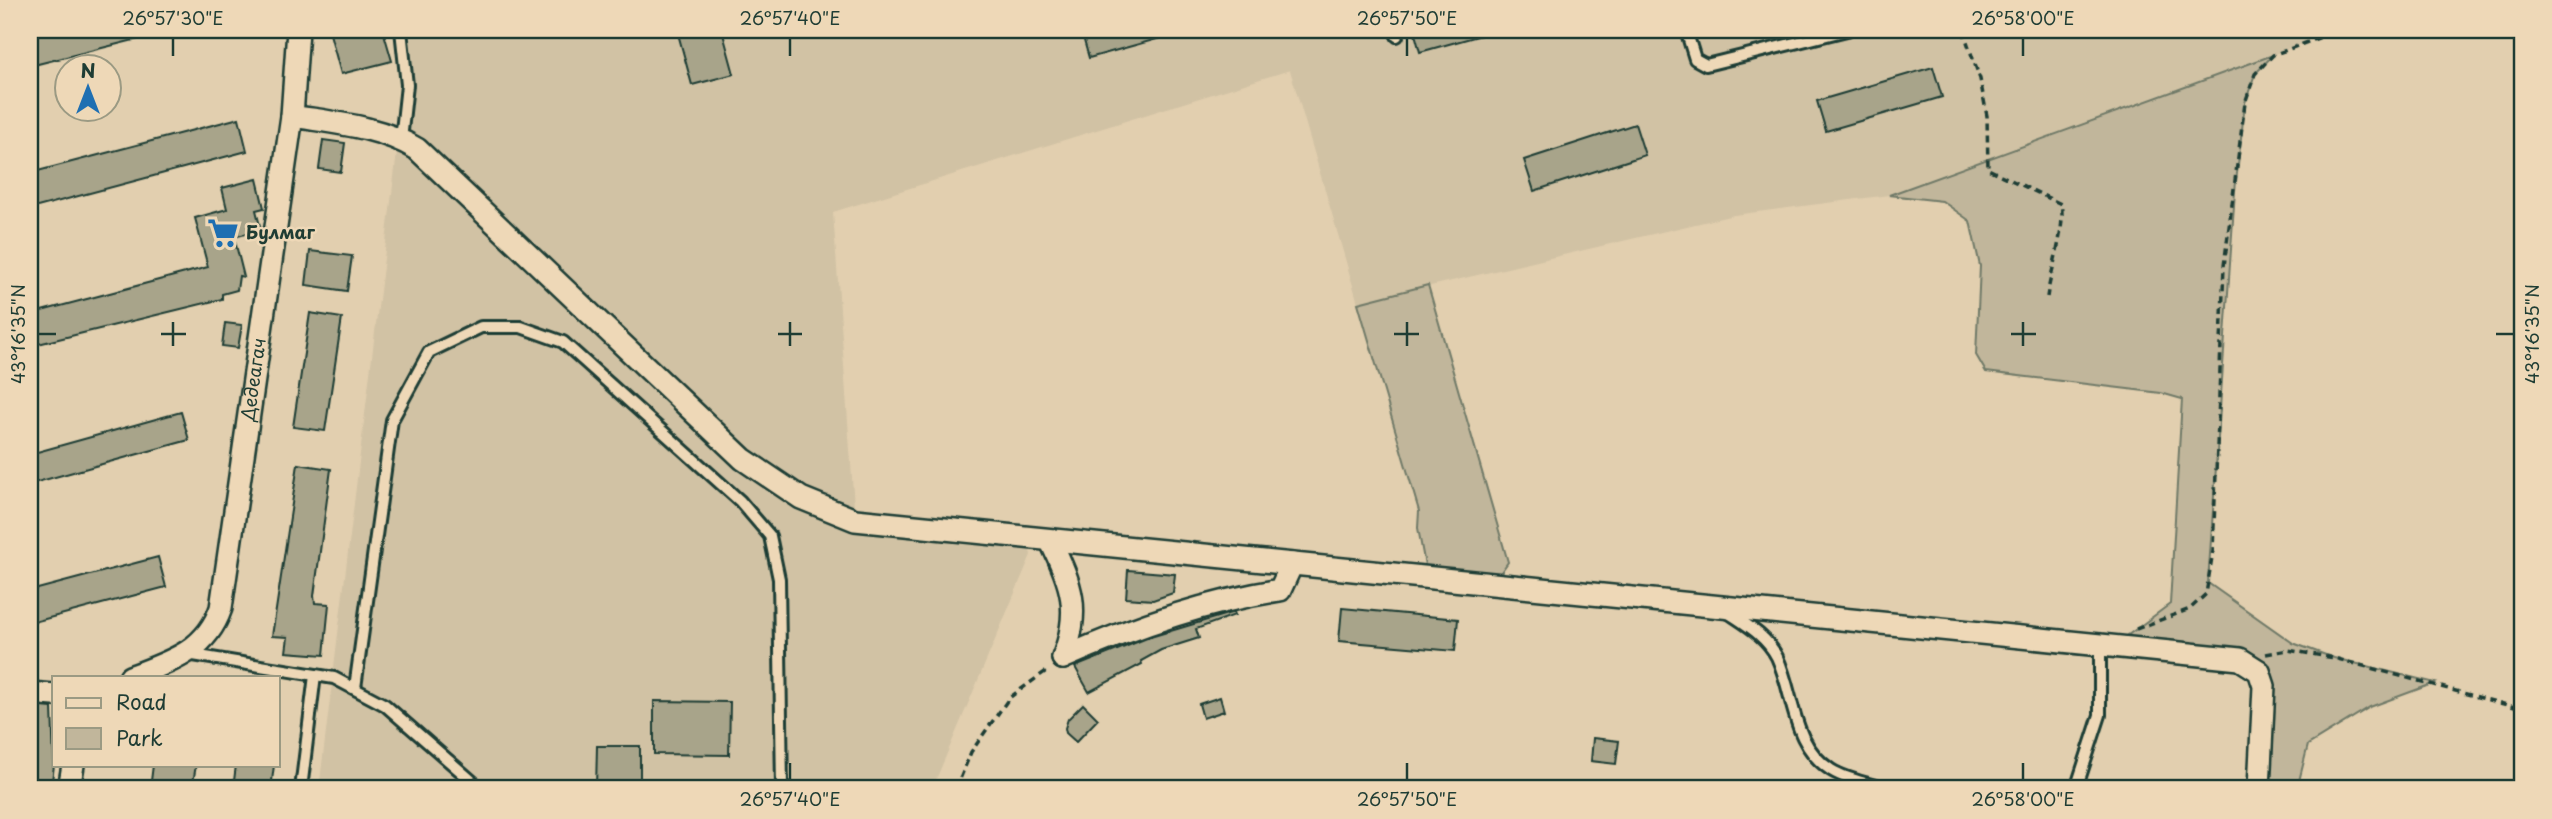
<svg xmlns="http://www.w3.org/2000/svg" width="2552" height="819" font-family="'Playpen Sans',sans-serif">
	<rect width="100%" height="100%" fill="#e2cfaf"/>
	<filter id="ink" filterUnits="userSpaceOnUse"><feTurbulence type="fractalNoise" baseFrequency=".0143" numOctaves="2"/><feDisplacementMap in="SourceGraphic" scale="14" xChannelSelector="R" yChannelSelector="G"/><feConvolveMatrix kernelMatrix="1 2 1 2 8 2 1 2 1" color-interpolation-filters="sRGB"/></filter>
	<g filter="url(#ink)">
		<path fill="#d1c2a4" d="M412,30h1928l-451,165 -155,20 -376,88 -68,-233 -457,142 22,308 173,20 3,15 -99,234h-613z"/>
		<g fill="#c1b69b" stroke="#707a68" stroke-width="2">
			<path d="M2273,55l-18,19 -10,29 -10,88 -27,392 85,60 41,15 101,25 -65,24 -62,38 -11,44h-38l-1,-118 -146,-24 58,-43 12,-205 -21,-6 -175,-21 -10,-17 4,-89 -10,-45 -28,-20 -53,-6z"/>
			<path d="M1428,285l80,277 -14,20 -67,-6 -9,-48 1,-17 -61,-208z"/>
		</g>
		<g fill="#a8a48a" stroke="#1f3d34" stroke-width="2">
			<path d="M52,30h101l1,5 -124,31v-31z"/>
			<path d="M329,30h54l9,31 -51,13z"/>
			<path d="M677,30h45l12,44 -42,11z"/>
			<path d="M1081,30h94v4l-86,24z"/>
			<path d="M1414,30h70l1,4 -65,18z"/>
			<path d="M1933,67l9,30 -116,34 -9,-30z"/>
			<path d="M239,118l8,33 -217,58v-36z"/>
			<path d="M1635,124l10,31 -111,36 -10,-31z"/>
			<path d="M323,140l22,3 -4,29 -22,-3z"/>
			<path d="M257,179l7,29 -8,2 5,20 -27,7 10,40 -5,-1 -2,14 -15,4v5l-192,47v-32l178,-47 -13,-49 32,-9 -5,-21z"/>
			<path d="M310,251l42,5 -5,35 -41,-6z"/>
			<path d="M310,313l32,5 -17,113 -32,-4z"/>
			<path d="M225,323l17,2 -4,23 -16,-2z"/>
			<path d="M181,412l8,28 -159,44v-30z"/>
			<path d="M298,464l33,5 -17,127 1,7 14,1 -5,51 -38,-3 2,-15 -16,-1z"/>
			<path d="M158,557l8,30 -136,36v-32z"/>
			<path d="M1128,570l47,4 -2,19 -20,7 -27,-2z"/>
			<path d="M1342,608l116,11 -3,32 -116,-10z"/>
			<path d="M1234,612l1,3 -39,14 3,9 -38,12 -20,11 1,3 -53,28 -14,-25 72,-29z"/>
			<path d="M1220,697l4,14 -21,7 -4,-14z"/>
			<path d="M654,701l76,1 -1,53 -75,-1z"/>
			<path d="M1083,704l15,15 -22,23 -10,-9 -1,-5 3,-9z"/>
			<path d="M30,706l22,2 2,57 -3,24h-21v-22l4,1 4,-40h-8z"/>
			<path d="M1593,738l26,3 -3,23 -25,-3z"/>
			<path d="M597,746h43v43h-44z"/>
			<path d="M153,765h43l-4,24h-42z"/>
			<path d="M236,765h38l-3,24h-38z"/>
		</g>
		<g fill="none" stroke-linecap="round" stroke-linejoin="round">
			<defs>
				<g id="service">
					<path d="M1395,30l2,6"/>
					<path d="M1686,30l9,29 11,6 141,-35"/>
					<path d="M401,140l6,-55 -6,-55"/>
					<path d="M1726,611c19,13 40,24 51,46 18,39 14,87 54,113 16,10 39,14 56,19"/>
					<path d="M187,654l147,24 51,27 96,84"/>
					<path d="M355,688l37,-268 37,-68 52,-25h40l42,15 177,159 30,35 9,43 3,210"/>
					<path d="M301,789l14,-114"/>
					<path d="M2076,789l24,-74v-68"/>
				</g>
				<g id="minor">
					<path d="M292,116c43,7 87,10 125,33l326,310 58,39 54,22 1385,139 19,12 5,15 -5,103"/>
					<path d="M1051,542c21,44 30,68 12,116"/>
					<path d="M1063,658c71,-32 141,-56 217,-68l12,-26"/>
					<path id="s1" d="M130,677c39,-15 76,-25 91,-69l71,-492 6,-86"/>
					<path d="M30,693l24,2"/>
					<path d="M69,789l4,-24"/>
				</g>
			</defs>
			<use href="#service" stroke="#1f3d34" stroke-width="16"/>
			<use href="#minor" stroke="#1f3d34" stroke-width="26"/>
			<g stroke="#1f3d34" stroke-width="3.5" stroke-dasharray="7 5" stroke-linecap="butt">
				<path d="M1963,30l17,49 7,37 1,53 73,35c5,24 -10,65 -14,93"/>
				<path d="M2136,629l54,-20 16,-15 7,-43 11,-285 21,-163 10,-29 18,-19 67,-25"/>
				<path d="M2266,654l22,-4 46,8 188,51"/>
				<path d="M956,789l15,-37 38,-54 40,-29"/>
			</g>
			<use href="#service" stroke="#eed8b7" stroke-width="10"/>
			<use href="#minor" stroke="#eed8b7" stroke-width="21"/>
		</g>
	</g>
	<path fill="none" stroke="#1f3d34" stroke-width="2.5" d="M173,38v18M790,38v18M1407,38v18M2023,38v18M173,322v24M790,322v24M1407,322v24M2023,322v24M38,334h18M161,334h25M778,334h24M1394,334h25M2011,334h25M2496,334h18M790,763v17M1407,763v17M2023,763v17"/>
	<defs>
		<symbol id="supermarket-bare" viewBox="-9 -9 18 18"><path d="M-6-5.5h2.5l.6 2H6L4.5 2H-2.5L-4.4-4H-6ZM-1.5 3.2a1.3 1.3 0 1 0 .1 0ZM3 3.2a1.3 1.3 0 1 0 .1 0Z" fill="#1f6fb2" stroke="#eed8b7" stroke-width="2.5" paint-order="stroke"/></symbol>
	</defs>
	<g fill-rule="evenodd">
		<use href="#supermarket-bare" x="201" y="211" width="44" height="44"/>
	</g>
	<g text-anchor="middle" stroke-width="5" stroke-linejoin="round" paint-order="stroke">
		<g font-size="18" font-weight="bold" fill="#1f3d34" stroke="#eed8b7" text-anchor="start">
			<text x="246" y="239">Булмаг</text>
		</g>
		<g font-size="18" fill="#1f3d34" stroke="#eed8b7">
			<text dy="6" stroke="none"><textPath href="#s1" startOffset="350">Дедеагач</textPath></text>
		</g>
	</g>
	<rect width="2552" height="819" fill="none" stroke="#eed8b7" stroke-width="77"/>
	<rect x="52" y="676" width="228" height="91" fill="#eed8b7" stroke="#9b9a83" stroke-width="2"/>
	<rect x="66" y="698" width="35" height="10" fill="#eed8b7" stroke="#9b9a83" stroke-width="2"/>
	<text x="116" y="710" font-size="21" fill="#1f3d34">Road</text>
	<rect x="66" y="728" width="35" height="21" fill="#c1b69b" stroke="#9b9a83" stroke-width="2"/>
	<text x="116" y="746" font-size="21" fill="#1f3d34">Park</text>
	<g transform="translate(88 88)"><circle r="33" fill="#eed8b7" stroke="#9b9a83" stroke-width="2"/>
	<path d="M0-5L12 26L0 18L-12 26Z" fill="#1f6fb2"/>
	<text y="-10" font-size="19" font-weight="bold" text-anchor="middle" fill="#1f3d34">N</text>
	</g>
	<rect x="38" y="38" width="2476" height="742" fill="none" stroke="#1f3d34" stroke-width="2.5"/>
	<g font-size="18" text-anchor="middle" fill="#1f3d34">
		<text x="173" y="25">26°57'30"E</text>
		<text x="790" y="25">26°57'40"E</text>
		<text x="1407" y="25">26°57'50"E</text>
		<text x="2023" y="25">26°58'00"E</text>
		<text transform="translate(19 334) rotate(-90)" y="6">43°16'35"N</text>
		<text transform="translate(2533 334) rotate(-90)" y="6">43°16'35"N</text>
		<text x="790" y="806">26°57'40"E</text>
		<text x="1407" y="806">26°57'50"E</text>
		<text x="2023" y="806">26°58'00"E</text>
	</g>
</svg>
